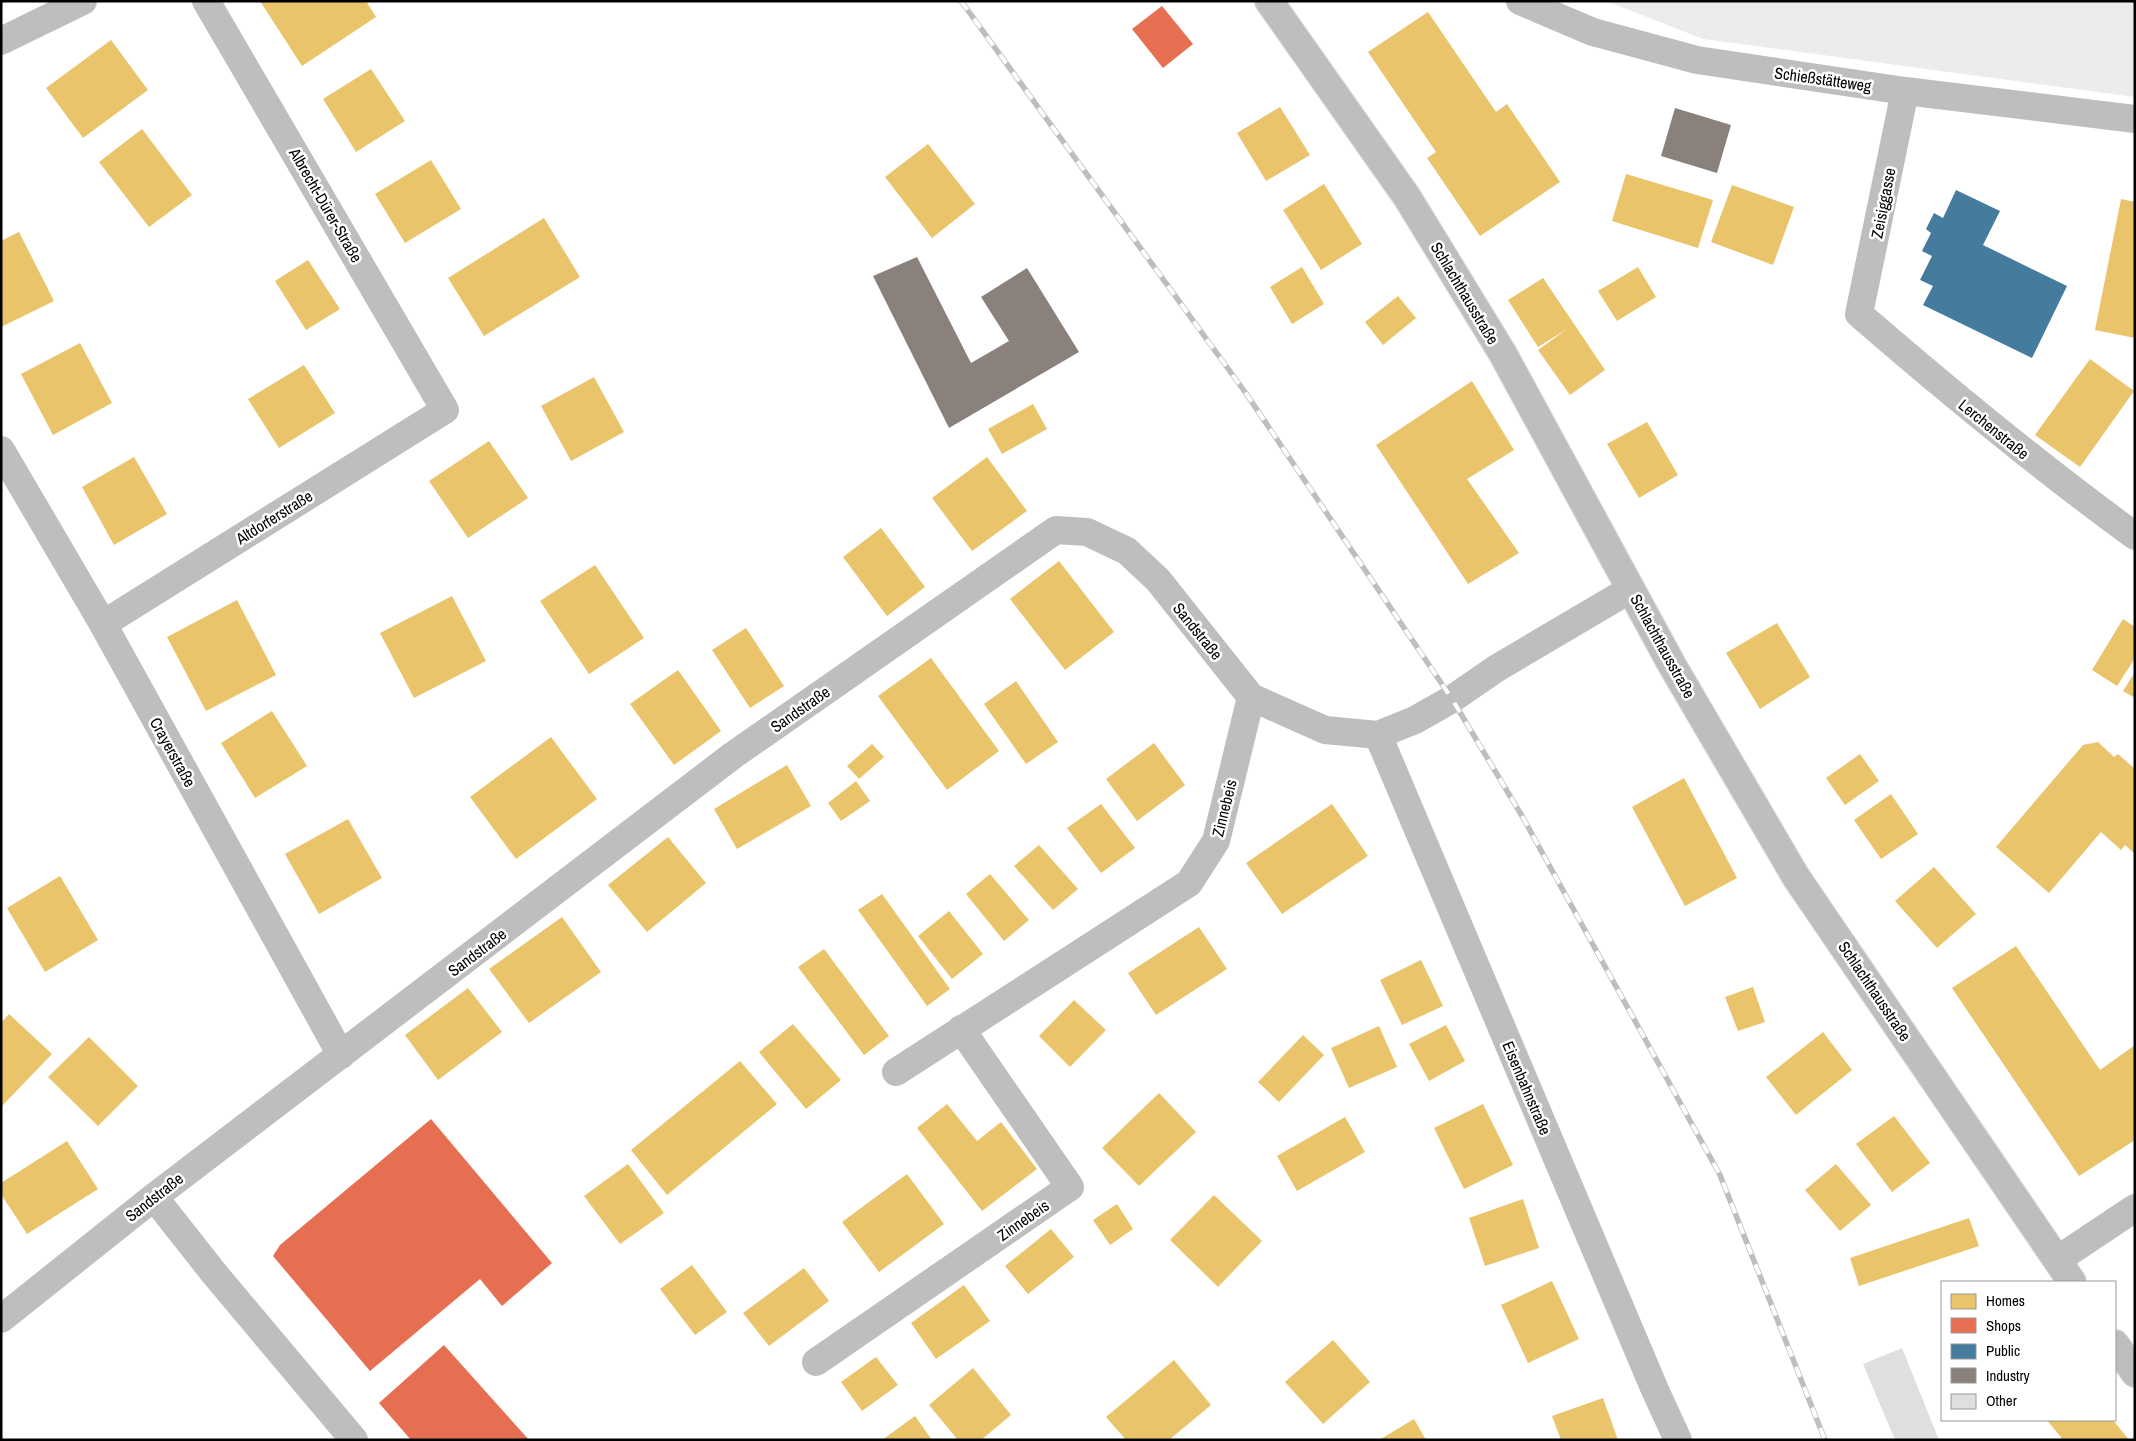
<svg xmlns="http://www.w3.org/2000/svg" width="2136" height="1441" font-family="'Archivo Narrow',sans-serif">
	<rect width="100%" height="100%" fill="#fff"/>
	<path fill="#ececec" d="M1606,1h529v96l-432,-58z"/>
	<g fill="#e9c46a">
		<path d="M260,1h106l10,16 -74,49z"/>
		<path d="M1428,12l68,100 11,-8 53,78 -80,54 -53,-78 9,-6 -68,-100z"/>
		<path d="M111,40l37,50 -65,48 -37,-50z"/>
		<path d="M371,69l34,52 -49,31 -33,-53z"/>
		<path d="M1280,107l30,48 -44,26 -29,-48z"/>
		<path d="M142,129l50,66 -43,32 -50,-65z"/>
		<path d="M928,144l47,60 -43,34 -47,-61z"/>
		<path d="M431,160l30,49 -56,34 -30,-49z"/>
		<path d="M1626,174l87,26 -15,48 -86,-27z"/>
		<path d="M1324,184l38,60 -41,26 -38,-60z"/>
		<path d="M1732,185l62,22 -21,58 -62,-23z"/>
		<path d="M2121,199l14,3v136l-40,-8z"/>
		<path d="M544,218l36,59 -96,59 -36,-58z"/>
		<path d="M19,232l35,69 -53,26v-86z"/>
		<path d="M308,260l32,49 -34,21 -31,-49z"/>
		<path d="M1302,267l22,37 -32,20 -22,-37z"/>
		<path d="M1638,267l18,30 -39,24 -19,-30z"/>
		<path d="M1543,278l62,92 -35,25 -32,-45 29,-21 -29,18 -30,-47z"/>
		<path d="M1398,296l18,22 -33,27 -18,-23z"/>
		<path d="M80,343l32,60 -59,32 -32,-61z"/>
		<path d="M2090,359l44,32 -54,76 -45,-32z"/>
		<path d="M304,365l31,48 -56,35 -31,-49z"/>
		<path d="M594,377l30,55 -53,29 -30,-55z"/>
		<path d="M1472,381l42,69 -47,29 52,74 -51,31 -92,-139z"/>
		<path d="M1033,404l14,25 -45,25 -14,-25z"/>
		<path d="M1647,422l31,53 -39,23 -32,-54z"/>
		<path d="M489,441l39,57 -60,40 -39,-57z"/>
		<path d="M134,457l33,57 -53,31 -32,-58z"/>
		<path d="M987,457l40,54 -55,40 -40,-53z"/>
		<path d="M881,528l44,59 -38,29 -44,-59z"/>
		<path d="M1059,561l55,71 -49,38 -55,-71z"/>
		<path d="M595,565l49,73 -55,36 -49,-73z"/>
		<path d="M452,596l34,65 -72,37 -34,-65z"/>
		<path d="M237,600l39,75 -70,36 -39,-74z"/>
		<path d="M2123,619l12,8v31l-18,28 -25,-16z"/>
		<path d="M1777,623l33,54 -50,32 -34,-56z"/>
		<path d="M746,628l38,58 -34,22 -38,-58z"/>
		<path d="M931,658l68,93 -52,39 -69,-94z"/>
		<path d="M678,670l43,61 -47,34 -44,-61z"/>
		<path d="M2135,672v26l-12,-7z"/>
		<path d="M1016,681l42,61 -32,22 -42,-60z"/>
		<path d="M272,711l35,55 -52,32 -34,-55z"/>
		<path d="M551,737l46,62 -81,60 -46,-62z"/>
		<path d="M2098,742l16,15 4,-3 17,15v85l-10,-9 -4,5 -20,-18 -52,61 -53,-46 87,-102z"/>
		<path d="M1154,743l31,42 -48,36 -31,-42z"/>
		<path d="M872,744l12,13 -25,22 -12,-13z"/>
		<path d="M1860,754l19,27 -34,24 -19,-27z"/>
		<path d="M787,765l24,41 -74,43 -23,-40z"/>
		<path d="M1684,778l53,100 -52,28 -53,-99z"/>
		<path d="M856,781l14,20 -29,20 -13,-18z"/>
		<path d="M1891,794l27,40 -37,25 -27,-39z"/>
		<path d="M1101,804l34,44 -34,25 -34,-45z"/>
		<path d="M1332,804l36,52 -86,58 -36,-51z"/>
		<path d="M348,819l34,59 -63,36 -34,-60z"/>
		<path d="M668,837l38,46 -59,49 -39,-47z"/>
		<path d="M1039,845l39,44 -25,21 -39,-44z"/>
		<path d="M1934,867l42,47 -39,34 -42,-47z"/>
		<path d="M990,874l39,46 -25,21 -38,-47z"/>
		<path d="M60,876l38,64 -53,32 -38,-64z"/>
		<path d="M882,894l68,95 -23,17 -69,-96z"/>
		<path d="M949,911l34,43 -31,25 -34,-43z"/>
		<path d="M562,917l39,55 -72,51 -40,-54z"/>
		<path d="M1199,927l28,42 -71,46 -28,-42z"/>
		<path d="M2016,946l84,124 35,-25v95l-56,36 -127,-188z"/>
		<path d="M824,949l65,87 -25,19 -66,-88z"/>
		<path d="M1421,960l22,46 -41,19 -22,-45z"/>
		<path d="M1753,987l12,35 -27,9 -13,-34z"/>
		<path d="M468,988l34,44 -64,48 -33,-45z"/>
		<path d="M1074,1000l32,30 -36,37 -31,-31z"/>
		<path d="M9,1014l43,40 -51,53v-84z"/>
		<path d="M793,1024l48,56 -35,29 -47,-57z"/>
		<path d="M1446,1025l19,36 -36,20 -20,-37z"/>
		<path d="M1379,1026l18,41 -48,21 -18,-40z"/>
		<path d="M1823,1032l29,38 -56,45 -30,-38z"/>
		<path d="M1303,1035l21,20 -45,47 -21,-20z"/>
		<path d="M89,1037l49,49 -40,40 -50,-49z"/>
		<path d="M740,1061l37,43 -110,91 -36,-45z"/>
		<path d="M1159,1093l37,39 -57,54 -37,-38z"/>
		<path d="M947,1104l30,37 24,-19 36,47 -55,42 -65,-83z"/>
		<path d="M1483,1104l30,61 -49,24 -30,-61z"/>
		<path d="M1894,1116l36,47 -38,29 -36,-48z"/>
		<path d="M1345,1117l20,35 -68,39 -20,-35z"/>
		<path d="M67,1141l31,48 -71,45 -26,-40v-11z"/>
		<path d="M628,1164l36,49 -44,31 -36,-48z"/>
		<path d="M1836,1164l35,41 -31,26 -35,-41z"/>
		<path d="M907,1174l37,50 -65,48 -37,-50z"/>
		<path d="M1214,1195l48,46 -44,46 -48,-47z"/>
		<path d="M1523,1199l16,49 -54,18 -16,-48z"/>
		<path d="M1117,1204l16,25 -23,16 -17,-25z"/>
		<path d="M1969,1218l10,28 -120,40 -9,-28z"/>
		<path d="M1051,1229l23,28 -46,37 -23,-28z"/>
		<path d="M692,1265l35,47 -32,23 -35,-46z"/>
		<path d="M804,1268l25,33 -60,45 -26,-33z"/>
		<path d="M1552,1281l27,58 -51,24 -27,-58z"/>
		<path d="M964,1285l26,36 -54,38 -25,-36z"/>
		<path d="M1333,1340l37,42 -47,42 -38,-42z"/>
		<path d="M876,1357l22,28 -36,26 -21,-29z"/>
		<path d="M1174,1360l37,45 -42,35h-43l-20,-23z"/>
		<path d="M973,1368l38,47 -30,25h-23l-29,-35z"/>
		<path d="M1603,1398l15,42h-57l-9,-24z"/>
		<path d="M915,1416l17,24h-50z"/>
		<path d="M1414,1419l12,21h-47z"/>
		<path d="M2047,1420h66l16,20h-66z"/>
	</g>
	<g fill="#e76f51">
		<path d="M1162,6l31,38 -30,24 -31,-39z"/>
		<path d="M431,1119l121,144 -50,43 -22,-27 -110,92 -97,-115 7,-11z"/>
		<path d="M444,1345l85,95h-118l-32,-37z"/>
	</g>
	<path fill="#457b9d" d="M1956,190l44,21 -17,34 84,41 -35,72 -109,-53 10,-19 -13,-6 12,-24 -10,-5 9,-18 -5,-4 8,-16 9,5z"/>
	<g fill="#8a817c">
		<path d="M1675,108l56,17 -14,48 -56,-17z"/>
		<path d="M917,257l54,106 38,-22 -28,-44 46,-29 52,84 -130,76 -76,-152z"/>
	</g>
	<path fill="#dfdfdf" d="M1902,1348l37,92h-44l-32,-76z"/>
	<g fill="none" stroke-linecap="round" stroke-linejoin="round">
		<defs>
			<g id="major">
				<path d="M1269,1l138,196 96,157 169,311 124,212 276,405"/>
				<path d="M2115,1344l20,29"/>
			</g>
		</defs>
		<use href="#major" stroke="#dbdbdb" stroke-width="30"/>
		<g stroke="#bebebe" stroke-width="28">
			<path d="M1520,1l73,31 104,28 208,31 230,28"/>
			<path d="M1,41l82,-40"/>
			<path d="M1905,91l-46,223c90,78 180,152 276,222"/>
			<path d="M1,450l102,174 238,431"/>
			<path d="M103,624l342,-214 -239,-409"/>
			<path d="M1378,735l277,655 23,50"/>
			<path d="M896,1072l293,-189 27,-42 35,-144"/>
			<path d="M154,1197l59,75 141,168"/>
			<path d="M2057,1260l78,-52"/>
			<path d="M1,1319l153,-122 578,-441 324,-226 31,2 40,19 31,29 93,117 74,33 53,5 37,-15 37,-21 45,-31 134,-79"/>
			<path d="M816,1362l254,-175 -109,-158"/>
		</g>
		<use href="#major" stroke="#bebebe" stroke-width="28"/>
		<defs>
			<path id="rail" d="M961,1l284,391 207,307 70,117 198,359 105,265"/>
		</defs>
		<use href="#rail" stroke="#bebebe" stroke-width="5.5"/>
		<use href="#rail" stroke="#fff" stroke-width="4" stroke-dasharray="11" stroke-linecap="butt"/>
	</g>
	<g text-anchor="middle" stroke-width="5" stroke-linejoin="round" paint-order="stroke">
		<g font-size="16" fill="#000" stroke="#fff">
			<text transform="translate(1823 79) rotate(8)" y="6">Schießstätteweg</text>
			<text transform="translate(1883 203) rotate(-79)" y="6">Zeisiggasse</text>
			<text transform="translate(326 205) rotate(60)" y="6">Albrecht-Dürer-Straße</text>
			<text transform="translate(1465 293) rotate(59)" y="6">Schlachthausstraße</text>
			<text transform="translate(1994 429) rotate(39)" y="6">Lerchenstraße</text>
			<text transform="translate(274 517) rotate(-32)" y="6">Altdorferstraße</text>
			<text transform="translate(1198 631) rotate(51)" y="6">Sandstraße</text>
			<text transform="translate(1663 646) rotate(61)" y="6">Schlachthausstraße</text>
			<text transform="translate(800 709) rotate(-35)" y="6">Sandstraße</text>
			<text transform="translate(173 752) rotate(61)" y="6">Crayerstraße</text>
			<text transform="translate(1224 808) rotate(-76)" y="6">Zinnebeis</text>
			<text transform="translate(477 952) rotate(-37)" y="6">Sandstraße</text>
			<text transform="translate(1875 991) rotate(56)" y="6">Schlachthausstraße</text>
			<text transform="translate(1527 1088) rotate(67)" y="6">Eisenbahnstraße</text>
			<text transform="translate(154 1197) rotate(-38)" y="6">Sandstraße</text>
			<text transform="translate(1023 1220) rotate(-35)" y="6">Zinnebeis</text>
		</g>
	</g>
	<rect width="2136" height="1441" fill="none" stroke="#000000" stroke-width="5"/>
	<rect x="1941" y="1281" width="175" height="140" fill="#ffffff" stroke="#999999"/>
	<rect x="1951" y="1294" width="25" height="15" fill="#e9c46a" stroke="#999999"/>
	<text x="1986" y="1306" font-size="15" fill="#000000">Homes</text>
	<rect x="1951" y="1318" width="25" height="15" fill="#e76f51" stroke="#999999"/>
	<text x="1986" y="1331" font-size="15" fill="#000000">Shops</text>
	<rect x="1951" y="1344" width="25" height="15" fill="#457b9d" stroke="#999999"/>
	<text x="1986" y="1356" font-size="15" fill="#000000">Public</text>
	<rect x="1951" y="1368" width="25" height="15" fill="#8a817c" stroke="#999999"/>
	<text x="1986" y="1381" font-size="15" fill="#000000">Industry</text>
	<rect x="1951" y="1394" width="25" height="15" fill="#dfdfdf" stroke="#999999"/>
	<text x="1986" y="1406" font-size="15" fill="#000000">Other</text>
</svg>
